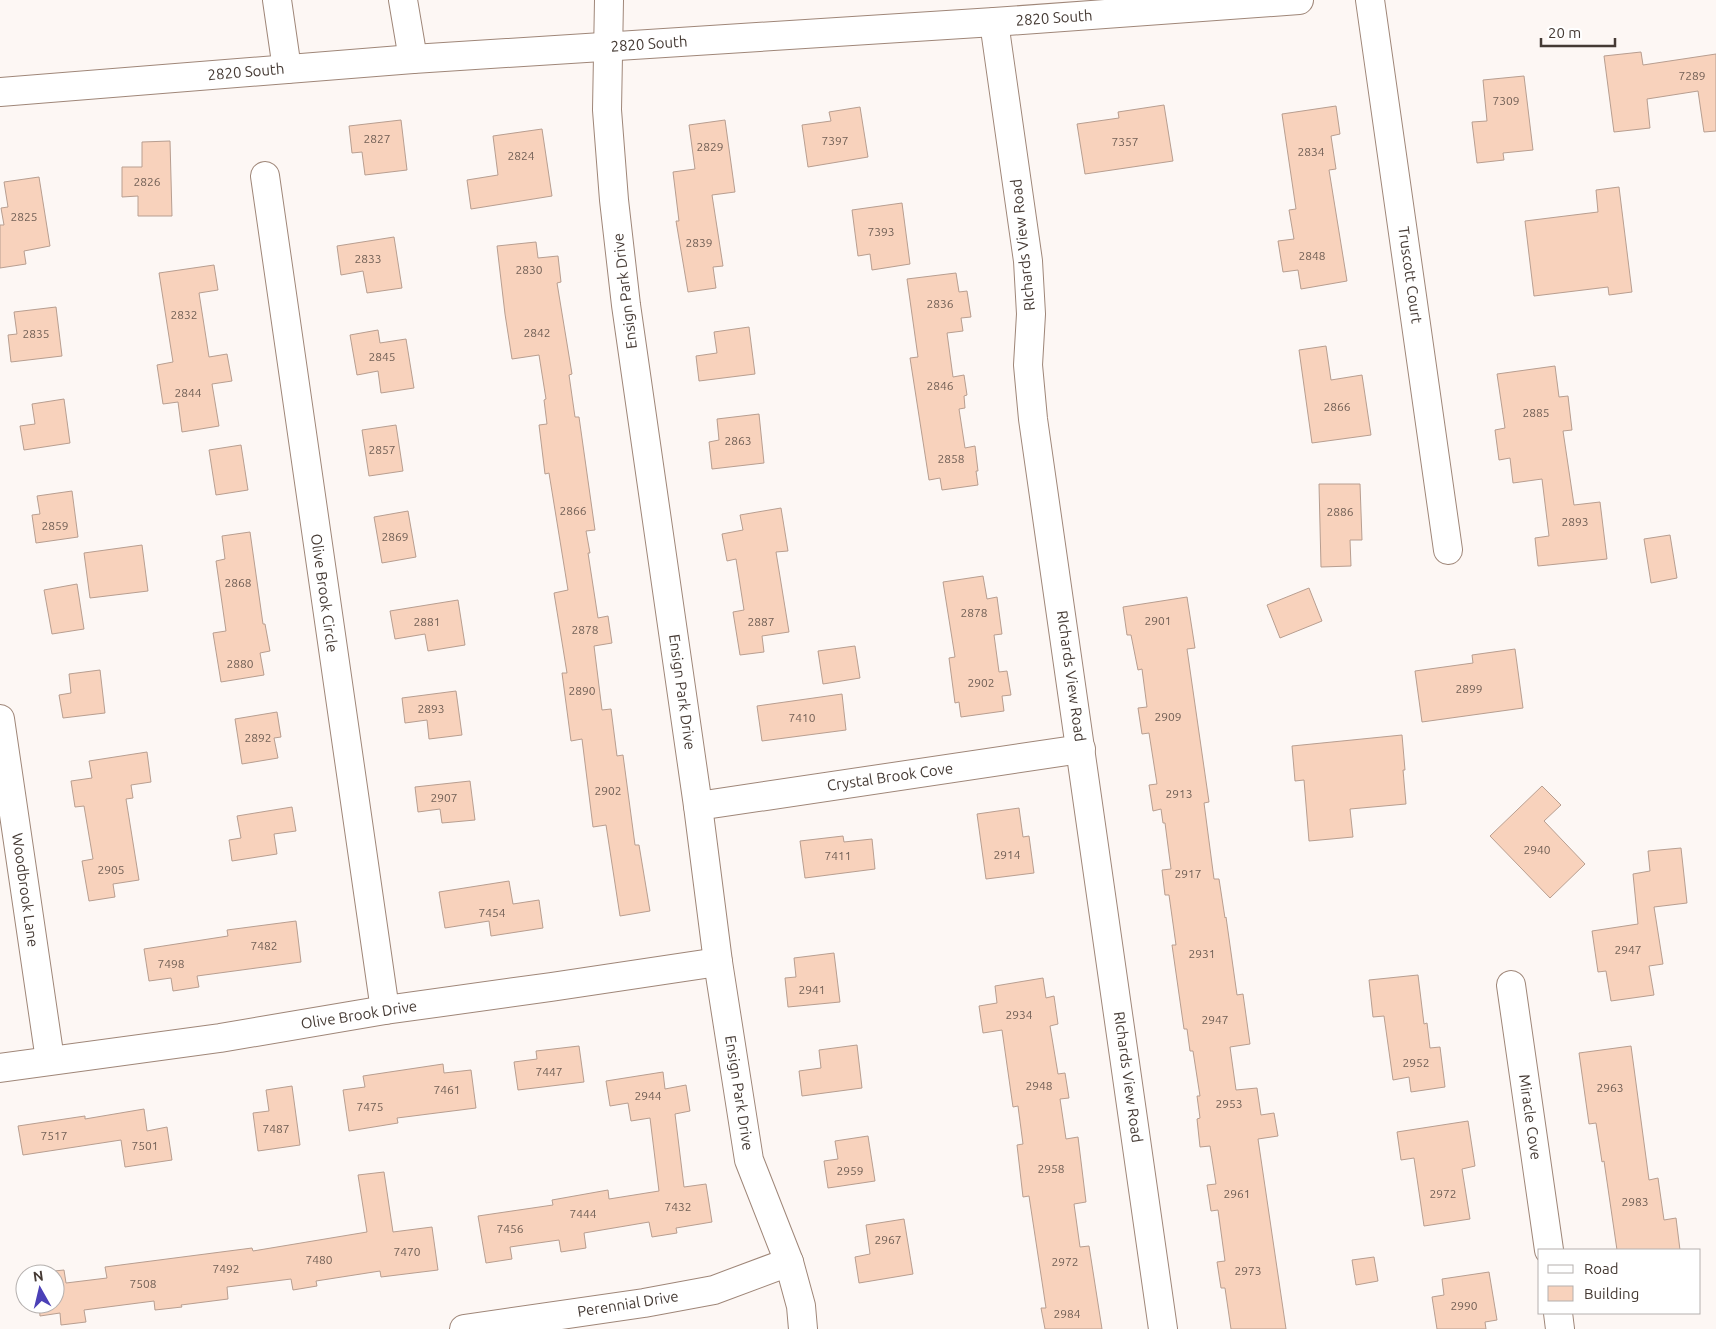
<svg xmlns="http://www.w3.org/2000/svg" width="1716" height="1329" font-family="Ubuntu,sans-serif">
	<rect width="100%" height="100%" fill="#fdf7f4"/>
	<g fill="#f8d2bc" stroke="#b89e90">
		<path d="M1641,52l2,13 73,-11v77l-12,1 -6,-41 -51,8 3,29 -36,4 -10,-76z"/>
		<path d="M1524,76l9,74 -30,3 1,7 -27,3 -5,-41 15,-1 -4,-41z"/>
		<path d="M1164,105l9,56 -88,13 -8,-50 42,-6 -1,-6z"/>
		<path d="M1336,106l4,28 -9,2 5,33 -7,1 18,111 -46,8 -3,-19 -15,2 -5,-31 16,-2 -5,-29 7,-1 -14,-95z"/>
		<path d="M860,107l8,50 -60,10 -6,-42 29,-4 -2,-9z"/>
		<path d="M401,120l6,50 -42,5 -3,-23 -10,1 -3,-27z"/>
		<path d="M725,120l10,72 -23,3 11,71 -10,1 3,21 -28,4 -12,-71h3l-6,-49 22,-3 -6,-44z"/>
		<path d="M542,129l10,67 -81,13 -4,-29 31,-5 -5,-39z"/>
		<path d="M170,141l2,75h-34v-20l-16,1v-30h20v-25z"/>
		<path d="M39,177l11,69 -26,5 2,13 -26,4v-43h4l-3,-17 7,-1 -4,-25z"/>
		<path d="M1619,187l13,105 -23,3 -1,-8 -74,9 -9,-75 73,-9 -2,-22z"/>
		<path d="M902,203l8,61 -38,6 -2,-16 -12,2 -6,-46z"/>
		<path d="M394,237l8,51 -35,5 -4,-22 -22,4 -4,-29z"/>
		<path d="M536,242l2,16 20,-2 3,26 -4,1 15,91 -3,1 6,42h4l16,113 -9,1 4,22h-2l10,65 10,-2 4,27 -18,3 8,64 9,-1 6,47 6,-1 12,90h4l11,66 -30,5 -14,-91 -13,2 -11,-88 -11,2 -9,-68h5l-13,-80 14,-3 -19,-117 -4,1 -6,-49 8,-1 -3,-24 2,-1 -7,-44 -27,4 -7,-45 -8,-68z"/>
		<path d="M214,265l4,25 -19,3 10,64 18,-3 5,27 -20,3 7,42 -37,6 -4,-30 -15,2 -6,-39 16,-3 -14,-89z"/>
		<path d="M956,273l3,19 8,-1 4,26 -10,1 2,13 -16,2 6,44 11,-2 3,20 -3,1 1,12 -6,1 6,39 10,-2 3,25h-2l2,14 -36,5 -2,-12 -11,2 -19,-122 8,-1 -11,-78z"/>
		<path d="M56,307l6,49 -51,6 -3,-27 9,-1 -3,-22z"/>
		<path d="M749,327l6,47 -56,7 -3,-25 21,-3 -3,-21z"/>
		<path d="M378,330l2,13 26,-4 8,49 -33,5 -3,-22 -21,4 -7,-40z"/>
		<path d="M1326,346l5,34 31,-5 9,60 -59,8 -13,-93z"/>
		<path d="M1555,366l4,31 9,-1 4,34 -9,1 11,74 26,-3 7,57 -69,7 -3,-28 14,-2 -7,-57 -29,4 -3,-25 -11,2 -4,-30 10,-2 -8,-54z"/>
		<path d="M64,399l6,44 -46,7 -4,-24 15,-2 -3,-20z"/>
		<path d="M759,414l5,49 -52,6 -3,-27 10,-2 -2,-21z"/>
		<path d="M396,425l7,46 -34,5 -7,-46z"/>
		<path d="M241,445l7,45 -32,5 -7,-45z"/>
		<path d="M1319,484h41l2,56h-12l1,26 -30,1z"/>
		<path d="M72,491l6,46 -42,6 -4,-28 8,-1 -3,-18z"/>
		<path d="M781,508l7,43 -12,1 13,80 -27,4 2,16 -24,3 -7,-43 11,-2 -8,-51 -9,2 -5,-27 21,-4 -3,-15z"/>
		<path d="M408,511l8,46 -34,6 -8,-46z"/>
		<path d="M250,532l13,92h2l5,27 -10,2 4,22 -43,7 -8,-49 13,-2 -10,-70 9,-2 -3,-23z"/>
		<path d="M1670,535l7,43 -26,5 -7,-44z"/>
		<path d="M142,545l6,46 -58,7 -6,-45z"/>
		<path d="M983,576l4,23 10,-2 5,37 -8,1 5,37 8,-1 4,24 -9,1 2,15 -43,6 -2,-15 -4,1 -6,-45 6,-1 -12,-75z"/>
		<path d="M77,584l7,45 -32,5 -8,-44z"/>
		<path d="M1309,588l13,33 -42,17 -13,-33z"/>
		<path d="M1187,597l8,51 -8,1 22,153 -5,1 10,76h5l6,39 1,-1 11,78 6,-1 7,50 -20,3 6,43 21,-2 4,27 13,-2 4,23 -20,3 28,190h-55l-6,-41h-4l-4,-26 8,-1 -7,-51 -7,1 -4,-26 9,-1 -6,-38 -10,1 -3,-28 3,-1 -3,-22h3l-7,-45h-3l-3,-22h-3l-12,-84h4l-7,-50h-4l-3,-25 9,-1 -6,-46h-2l-2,-14 -8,2 -4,-26 8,-1 -8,-51 -7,1 -4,-26 9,-1 -5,-38 -4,1 -7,-35h-4l-4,-28z"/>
		<path d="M458,600l7,45 -37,6 -3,-17 -30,5 -5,-28z"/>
		<path d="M855,646l5,32 -37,6 -5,-33z"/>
		<path d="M1515,649l8,59 -101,14 -7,-51 58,-8 -1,-8z"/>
		<path d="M100,670l5,43 -42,5 -4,-23 12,-2 -2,-19z"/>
		<path d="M456,691l6,44 -33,4 -2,-19 -22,3 -3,-25z"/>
		<path d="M842,694l4,36 -84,11 -5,-35z"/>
		<path d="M277,712l4,25 -7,1 4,20 -36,6 -7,-45z"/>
		<path d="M1402,735l3,35h-2l3,34 -56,5 3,28 -44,4 -5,-61 -9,1 -3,-35z"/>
		<path d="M147,752l4,30 -20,3 2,13 -7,1 13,81 -26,4 2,13 -26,4 -7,-40 11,-2 -9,-53 -9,1 -4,-26 21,-3 -3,-17z"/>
		<path d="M470,781l5,39 -33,3 -2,-14 -22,3 -3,-25z"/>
		<path d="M1542,786l19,19 -17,16 41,43 -35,34 -60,-62z"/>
		<path d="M292,807l4,24 -22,3 3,20 -45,7 -3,-21 12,-2 -4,-22z"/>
		<path d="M1019,808l4,29 6,-1 5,37 -48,6 -9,-65z"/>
		<path d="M843,836l1,6 28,-3 3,30 -70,9 -5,-37z"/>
		<path d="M1681,848l6,55 -33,4 9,57 -14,2 5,29 -43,6 -5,-30 -8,1 -6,-41 46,-7 -5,-50 17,-3 -2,-20z"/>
		<path d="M509,881l4,23 26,-4 4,28 -52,8 -2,-15 -44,7 -6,-36z"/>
		<path d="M296,921l5,41 -104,14 2,11 -26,4 -2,-13 -22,3 -5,-32 84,-13 -1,-6z"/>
		<path d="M834,953l6,49 -52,5 -3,-29 11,-1 -2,-19z"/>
		<path d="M1418,975l6,49 3,-1 3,25 10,-1 5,40 -34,5 -2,-15 -16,3 -9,-64 -11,1 -4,-37z"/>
		<path d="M1043,978l3,20 8,-2 4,28 -8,2 8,48 7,-1 4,25 -9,1 6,40 12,-2 8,65 -12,2 6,43 9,-1 13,83h-57l-4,-21h5l-17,-112 -6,1 -6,-52 6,-1 -5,-38 -5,1 -11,-77 -19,3 -4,-27 18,-3 -2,-17z"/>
		<path d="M857,1045l5,43 -60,8 -3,-25 22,-3 -2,-18z"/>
		<path d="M579,1046l5,36 -66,8 -4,-28 23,-3 -1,-8z"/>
		<path d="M1631,1046l18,134 9,-2 6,42 12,-2 4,32h-63l-13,-89 -2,1 -6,-39 -7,1 -10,-71z"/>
		<path d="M443,1064l1,9 27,-3 5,38 -79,10 1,5 -49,8 -6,-41 22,-3 -2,-11z"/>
		<path d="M663,1072l2,17 21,-4 4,26 -15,3 9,73 22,-3 6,38 -36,6 1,5 -25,4 -3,-15 -65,11 2,15 -25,4 -2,-12 -49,7 2,12 -26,4 -8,-47 75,-11 -1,-5 56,-10 1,9 50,-8 -9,-73 -19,3 -3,-18 -18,3 -4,-25z"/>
		<path d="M292,1086l8,59 -42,6 -5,-38 16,-2 -3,-21z"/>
		<path d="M144,1109l3,22 20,-4 5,33 -47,7 -4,-27 -98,15 -5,-29 67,-10v3z"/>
		<path d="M1468,1121l7,45 -13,3 8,50 -46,7 -10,-68 -13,2 -4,-28z"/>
		<path d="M868,1136l7,45 -47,7 -4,-27 14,-2 -3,-18z"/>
		<path d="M384,1172l9,60 39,-5 6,43 -57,7 -1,-6 -64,10 1,5 -24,4 -2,-11 -64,8 1,12 -47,6 1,2 -27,3 -1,-9 -70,9 2,12 -25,3 -1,-12 -20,3 -1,-12h16v-30l-20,-1 29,-3 2,13 41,-5 -2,-11 147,-19 1,3 114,-19 -9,-57z"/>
		<path d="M904,1219l9,55 -54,9 -4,-26 15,-3 -4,-29z"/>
		<path d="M1374,1257l4,24 -22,4 -4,-25z"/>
		<path d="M1489,1272l8,48 -12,2 1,7h-49l-5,-32 12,-2 -2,-16z"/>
	</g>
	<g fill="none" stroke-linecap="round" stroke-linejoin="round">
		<defs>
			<g id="minor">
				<path d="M277,0l10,69"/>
				<path d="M403,0l10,59"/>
				<path d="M609,0l-2,110 7,90 12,105 72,501 20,156 31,198 40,102 12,44 2,23"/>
				<path d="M1370,0l78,550"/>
				<path d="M994,22l34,239 3,53 -3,51 5,54 130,910"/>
				<path d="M0,92l413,-33 581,-37 305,-22"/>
				<path d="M265,176l120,834"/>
				<path d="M0,719l50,341"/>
				<path d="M698,806l383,-57"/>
				<path d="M1511,985l38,265"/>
				<path d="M0,1068l220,-30 165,-28 166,-23 167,-25"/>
				<path d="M1558,1313l2,16"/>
				<path d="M464,1329l180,-26 70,-13 75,-28"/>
			</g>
		</defs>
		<use href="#minor" stroke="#9f8678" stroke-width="30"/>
		<use href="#minor" stroke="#fff" stroke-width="28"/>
	</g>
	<g text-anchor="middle" stroke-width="4" stroke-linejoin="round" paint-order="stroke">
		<g font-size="12" fill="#726056">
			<text x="1692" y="80">7289</text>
			<text x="1506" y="105">7309</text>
			<text x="377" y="143">2827</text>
			<text x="835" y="145">7397</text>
			<text x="1125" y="146">7357</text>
			<text x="710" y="151">2829</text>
			<text x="1311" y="156">2834</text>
			<text x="521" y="160">2824</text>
			<text x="147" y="186">2826</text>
			<text x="24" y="221">2825</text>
			<text x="881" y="236">7393</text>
			<text x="699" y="247">2839</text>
			<text x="1312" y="260">2848</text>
			<text x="368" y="263">2833</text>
			<text x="529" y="274">2830</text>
			<text x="940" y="308">2836</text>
			<text x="184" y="319">2832</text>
			<text x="537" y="337">2842</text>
			<text x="36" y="338">2835</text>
			<text x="382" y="361">2845</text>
			<text x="940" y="390">2846</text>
			<text x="188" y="397">2844</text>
			<text x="1337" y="411">2866</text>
			<text x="1536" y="417">2885</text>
			<text x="738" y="445">2863</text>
			<text x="382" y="454">2857</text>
			<text x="951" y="463">2858</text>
			<text x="573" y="515">2866</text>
			<text x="1340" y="516">2886</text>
			<text x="1575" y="526">2893</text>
			<text x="55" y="530">2859</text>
			<text x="395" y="541">2869</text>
			<text x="238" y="587">2868</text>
			<text x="974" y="617">2878</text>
			<text x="1158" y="625">2901</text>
			<text x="427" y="626">2881</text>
			<text x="761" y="626">2887</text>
			<text x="585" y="634">2878</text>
			<text x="240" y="668">2880</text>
			<text x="981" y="687">2902</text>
			<text x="1469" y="693">2899</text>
			<text x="582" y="695">2890</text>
			<text x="431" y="713">2893</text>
			<text x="1168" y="721">2909</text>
			<text x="802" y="722">7410</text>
			<text x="258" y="742">2892</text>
			<text x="608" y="795">2902</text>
			<text x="1179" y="798">2913</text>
			<text x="444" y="802">2907</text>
			<text x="1537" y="854">2940</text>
			<text x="1007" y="859">2914</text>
			<text x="838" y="860">7411</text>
			<text x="111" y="874">2905</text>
			<text x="1188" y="878">2917</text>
			<text x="492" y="917">7454</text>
			<text x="264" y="950">7482</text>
			<text x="1628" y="954">2947</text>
			<text x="1202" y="958">2931</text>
			<text x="171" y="968">7498</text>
			<text x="812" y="994">2941</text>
			<text x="1019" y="1019">2934</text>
			<text x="1215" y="1024">2947</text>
			<text x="1416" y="1067">2952</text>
			<text x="549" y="1076">7447</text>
			<text x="1039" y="1090">2948</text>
			<text x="1610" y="1092">2963</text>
			<text x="447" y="1094">7461</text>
			<text x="648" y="1100">2944</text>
			<text x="1229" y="1108">2953</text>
			<text x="370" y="1111">7475</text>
			<text x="276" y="1133">7487</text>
			<text x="54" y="1140">7517</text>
			<text x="145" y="1150">7501</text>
			<text x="1051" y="1173">2958</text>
			<text x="850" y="1175">2959</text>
			<text x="1237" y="1198">2961</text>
			<text x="1443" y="1198">2972</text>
			<text x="1635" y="1206">2983</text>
			<text x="678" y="1211">7432</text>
			<text x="583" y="1218">7444</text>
			<text x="510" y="1233">7456</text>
			<text x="888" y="1244">2967</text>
			<text x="407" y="1256">7470</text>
			<text x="319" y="1264">7480</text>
			<text x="1065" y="1266">2972</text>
			<text x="226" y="1273">7492</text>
			<text x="1248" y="1275">2973</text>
			<text x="143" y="1288">7508</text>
			<text x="1464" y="1310">2990</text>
			<text x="1067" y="1318">2984</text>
		</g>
		<g font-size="15" fill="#453a34" stroke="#fff">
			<text transform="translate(1054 18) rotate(-4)" y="5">2820 South</text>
			<text transform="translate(649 44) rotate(-4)" y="5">2820 South</text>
			<text transform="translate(246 72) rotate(-5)" y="5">2820 South</text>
			<text transform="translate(1023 245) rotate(-96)" y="5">RIchards View Road</text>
			<text transform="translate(1410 275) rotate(82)" y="5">Truscott Court</text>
			<text transform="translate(625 291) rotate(-97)" y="5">Ensign Park Drive</text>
			<text transform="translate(324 593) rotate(82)" y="5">Olive Brook Circle</text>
			<text transform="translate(1071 676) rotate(82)" y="5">RIchards View Road</text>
			<text transform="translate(682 692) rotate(82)" y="5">Ensign Park Drive</text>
			<text transform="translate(890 777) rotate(-8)" y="5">Crystal Brook Cove</text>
			<text transform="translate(25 890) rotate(82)" y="5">Woodbrook Lane</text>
			<text transform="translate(359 1015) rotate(-9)" y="5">Olive Brook Drive</text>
			<text transform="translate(1128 1077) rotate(82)" y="5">RIchards View Road</text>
			<text transform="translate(739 1093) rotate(81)" y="5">Ensign Park Drive</text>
			<text transform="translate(1530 1117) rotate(82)" y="5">Miracle Cove</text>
			<text transform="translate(628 1304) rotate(-9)" y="5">Perennial Drive</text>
		</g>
	</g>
	<rect x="1538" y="1249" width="162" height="65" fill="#ffffff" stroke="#b5b0ae"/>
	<rect x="1548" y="1265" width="25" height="8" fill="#ffffff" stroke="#b5b0ae"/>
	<text x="1584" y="1274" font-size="15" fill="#453a34">Road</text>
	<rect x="1548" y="1286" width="25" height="15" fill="#f8d2bc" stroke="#b5b0ae"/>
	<text x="1584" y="1299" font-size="15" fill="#453a34">Building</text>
	<g transform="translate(40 1289) rotate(352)"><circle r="24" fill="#ffffff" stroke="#b5b0ae"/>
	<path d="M0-4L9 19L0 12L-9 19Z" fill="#4b40b7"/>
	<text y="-8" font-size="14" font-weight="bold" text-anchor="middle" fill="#453a34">N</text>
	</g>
	<path d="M1541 38v8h74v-8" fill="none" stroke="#453a34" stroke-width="2.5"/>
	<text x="1548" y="38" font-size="15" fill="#453a34" stroke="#ffffff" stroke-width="4" paint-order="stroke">20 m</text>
</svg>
